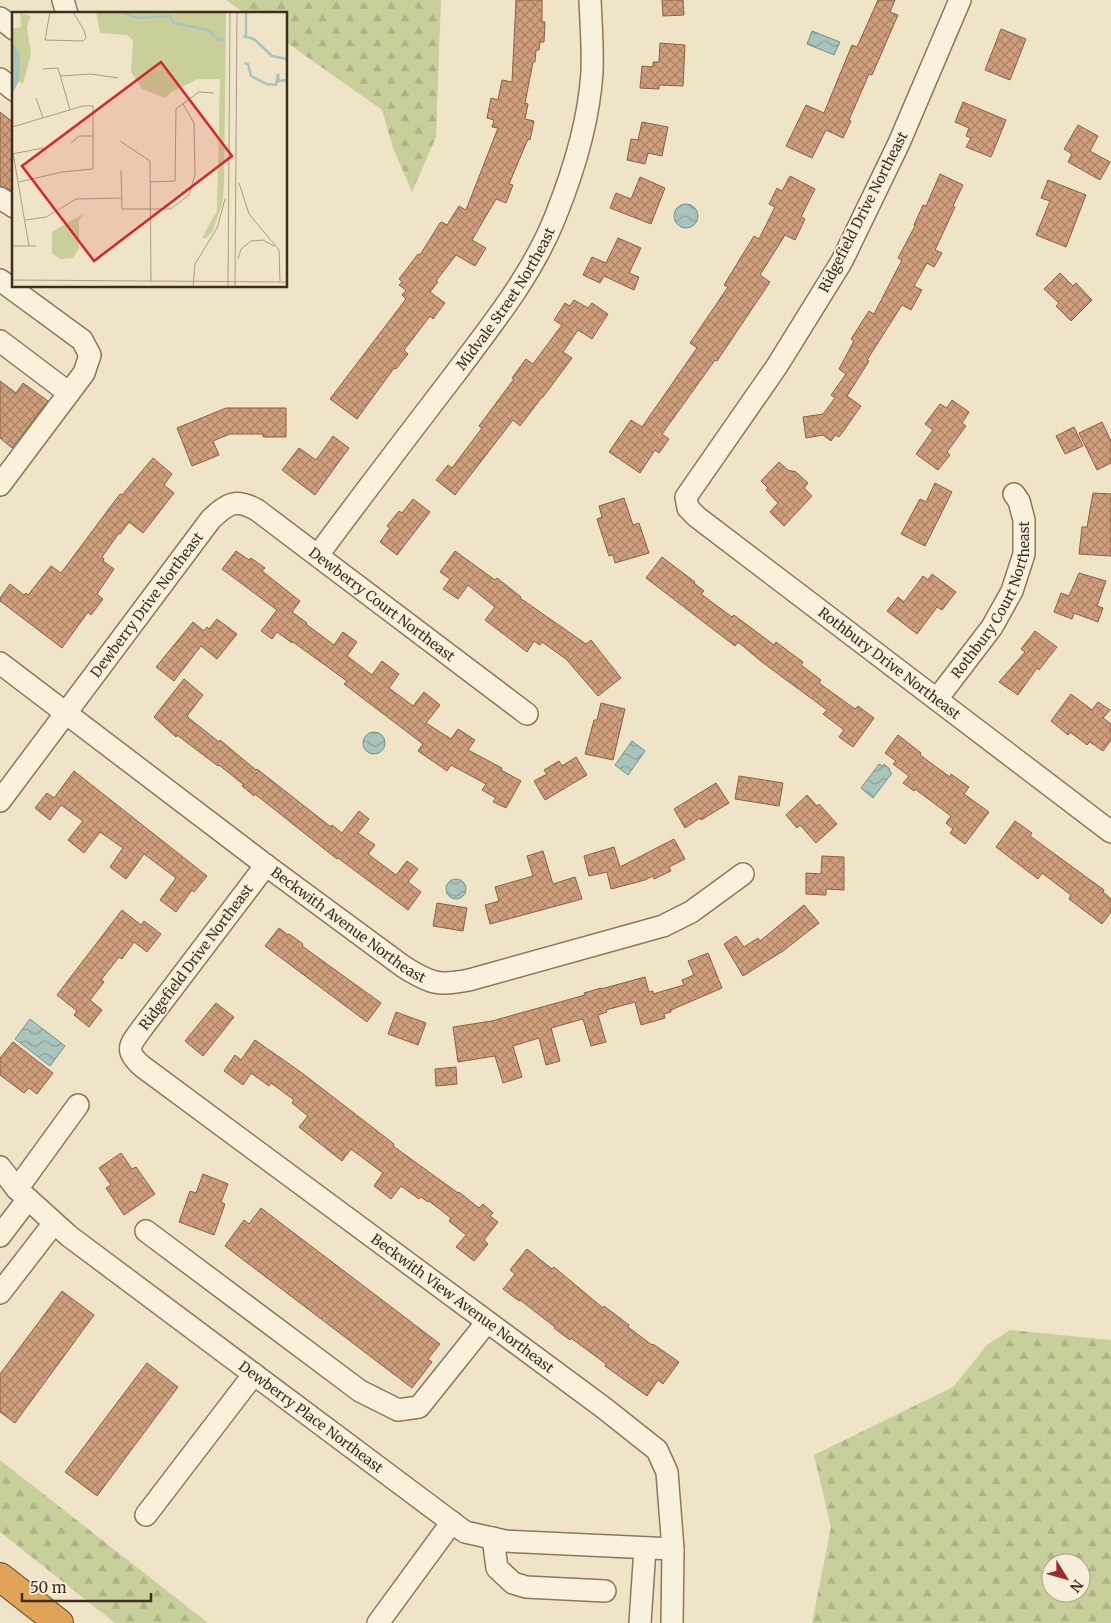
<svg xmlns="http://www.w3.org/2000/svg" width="1111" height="1623" font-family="Merriweather,serif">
	<defs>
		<pattern id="forest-firs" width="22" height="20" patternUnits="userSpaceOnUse" patternTransform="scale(1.25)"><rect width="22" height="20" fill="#c9cf9b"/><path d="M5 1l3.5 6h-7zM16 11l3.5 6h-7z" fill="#aeb285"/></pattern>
		<pattern id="water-waves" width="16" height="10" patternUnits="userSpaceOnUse" patternTransform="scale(1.25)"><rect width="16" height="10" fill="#a9c4bc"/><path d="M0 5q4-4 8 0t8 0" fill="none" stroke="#8ba098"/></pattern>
		<pattern id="building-cross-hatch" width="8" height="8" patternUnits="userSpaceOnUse" patternTransform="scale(1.25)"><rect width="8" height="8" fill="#cf9f7d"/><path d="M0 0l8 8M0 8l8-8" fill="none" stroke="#a98266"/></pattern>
	</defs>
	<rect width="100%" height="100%" fill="#f0e4c8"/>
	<g fill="url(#forest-firs)" fill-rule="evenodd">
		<path d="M226,0h215l-5,137 -24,55 -19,-44 -11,-38 -96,-68v-28h-40z"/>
		<path d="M1010,1330l101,10v283h-299l19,-96 -17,-72 139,-68 34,-42zM1051,1563h30v30h-30z"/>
		<path d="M0,1460l208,163h-93l-115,-91z"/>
	</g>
	<g fill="url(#water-waves)" stroke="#6f938a">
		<path d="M812,31l28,11 -6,13 -27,-11z"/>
		<circle cx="686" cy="216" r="12"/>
		<circle cx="374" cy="743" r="11"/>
		<path d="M632,741l13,10 -17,24 -13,-10z"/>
		<path d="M879,764l3,2 2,-2 6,5 -1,2 3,2 -19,25 -12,-10z"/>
		<circle cx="456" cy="889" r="10"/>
		<path d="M30,1019l35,27 -15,20 -35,-27z"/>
	</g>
	<g fill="url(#building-cross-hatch)" stroke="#8d5f41">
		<path d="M516,0h26v22h3l-1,20h-4l-1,8h-3l-1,12h-2l-8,41 3,1 -3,15 9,2 -4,19 -2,-1 -19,45 4,1 -7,18 -10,-4 -24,41 14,8 -11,18 -19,-11 -20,26 2,1 -8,10 15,11 -12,16 -3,-3 -26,34 4,4 -12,15 -2,-1 -37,51 -27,-20 76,-100 -4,-4 4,-5 -7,-5 3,-3 -3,-3 19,-25 2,1 20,-32 2,-1 5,3 12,-19 7,4 32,-82 -6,-1 2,-7 -7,-2 4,-20 7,2 4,-20 10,2z"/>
		<path d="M662,0h21l1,15 -21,1z"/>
		<path d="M878,0h17l-5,12 8,3 -26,60 -3,-1 -20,46 2,1 -8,17 -17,-8 -14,28 -26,-12 20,-41 18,8 28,-68 5,2z"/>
		<path d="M1001,29l25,10 -16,41 -25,-10z"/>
		<path d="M660,43l25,2 -2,41 -24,-1v4l-19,-1 2,-22 11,1v-5h6z"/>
		<path d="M963,102l43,18 -15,37 -25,-10 5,-9 -5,-2 3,-8 -14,-6z"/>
		<path d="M0,112l14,11v69l-14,-6z"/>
		<path d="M642,122l26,5 -6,29 -14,-3 -3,11 -18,-4 4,-21 7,1z"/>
		<path d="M1078,125l20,11 -8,15 20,11 -10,18 -32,-18 4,-8 -8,-5z"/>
		<path d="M940,174l23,11 -10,21 2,1 -20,43 7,3 -8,14 -7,-4 -13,23 8,4 -11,20 -9,-5 -35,55 2,1 -22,35 14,10 -14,20 -8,11 -4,-2 -4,6 -8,-6 -17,3 -3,-21 20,-3 12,-16 -4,-3 15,-21 -7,-5 15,-28 -3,-2 18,-28 5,3 28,-54 -4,-2 17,-32 -1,-1 9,-20 3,1z"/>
		<path d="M790,176l25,13 -14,28 4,2 -10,21 -10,-5 -25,40 10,7 -53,79 -2,-1 -53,74 7,5 -10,14 -4,-3 -15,23 -31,-21 22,-32 11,7 55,-79 -7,-5 38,-56 -4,-2 30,-49 5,3 16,-32 -6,-3 8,-16 5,3z"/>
		<path d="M640,177l25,11 -14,36 -41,-16 6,-15 15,6z"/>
		<path d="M1048,180l38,15 -20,52 -30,-12 14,-34 -9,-3z"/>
		<path d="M618,238l23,10 -12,25 10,4 -5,13 -30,-14 -4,7 -17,-8 9,-18 14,6z"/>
		<path d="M1060,273l13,13 3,-3 16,17 -21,21 -15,-15 3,-3 -15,-14z"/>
		<path d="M574,300l14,8 4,-5 16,11 -16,25 -14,-9 -15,22 9,6 -29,39h-1l-22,29 -7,-6 -58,75 -19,-15 12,-15 4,3 30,-40 -3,-2 35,-47 -2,-1 14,-19 7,5 29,-39 -8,-5 11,-17 5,3z"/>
		<path d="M0,381l16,12 7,-10 25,18 -36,47 -12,-10z"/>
		<path d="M952,400l17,12 -7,11 4,3 -19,26 3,3 -12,15 -22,-16 17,-24 -8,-6 15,-20 7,4z"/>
		<path d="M226,408h60v29h-23v-3h-33l-17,7 6,14 -27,11 -15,-38z"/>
		<path d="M1102,422l9,19v22l-14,7 -18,-37z"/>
		<path d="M1074,427l9,19 -18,8 -9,-18z"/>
		<path d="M333,436l16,12 -34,47 -33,-25 17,-22 17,12z"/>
		<path d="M153,458l19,16 -8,11 10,8 -31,40 -14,-11 -9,12 -1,-1 -17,24 2,2 -1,2 11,8 -17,25 6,5 -12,16 -3,-3 -26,36 -62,-47v-3l10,-14 14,11 2,-2 2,2 23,-29 10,7 59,-79 2,1z"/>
		<path d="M779,462l9,8 8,2 12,11 -4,5 8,8 -28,30 -14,-14 8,-9 -12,-13 2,-2 -7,-7z"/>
		<path d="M935,483l17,9 -27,54 -24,-12 19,-35 6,3z"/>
		<path d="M1093,493l18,1v62l-32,-2 3,-27h5z"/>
		<path d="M624,498l9,27 6,-2 10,30 -34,10 -2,-8 -4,1 -12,-37 5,-2 -3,-11z"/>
		<path d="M413,499l17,13 -33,43 -17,-13 10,-14 -3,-2 12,-15 3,2z"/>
		<path d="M236,551l13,9 2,-2 14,10 -3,3 38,30 -8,11 15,11 -1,1 28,21 9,-13 14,10 -10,14 25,19 10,-14 17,13 -10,14 24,18 11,-14 16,13 -14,18 25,16 7,-10 17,11 -7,10 34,18 -1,2 20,11 -15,27 -13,-6 3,-4 -14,-8 4,-6 -35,-19 -4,6 -29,-20 5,-7 -79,-60 3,-3 -54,-39 -1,1 -15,-11 -5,7 -11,-8 16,-21 -55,-41z"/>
		<path d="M455,551l40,29 2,-2 24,19 -1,1 66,46 5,-4 30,38 -23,18 -32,-37 -24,-17 -2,3 -6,-4 -7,11 -42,-32 10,-13 -27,-22 -10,14 -15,-10 7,-10 -10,-7z"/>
		<path d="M662,557l33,25 -1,1 10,8 -3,3 31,23 2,-2 40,30 2,-3 27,20 -2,3 20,15 -2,3 36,26 3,-3 16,12 -21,29 -14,-10 5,-7 -21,-16 4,-4 -65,-48 -24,-20 -3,4 -89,-68z"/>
		<path d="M1079,573l27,8 -9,25 6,2 -5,14 -24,-9 -2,6 -18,-7 7,-19 8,3z"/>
		<path d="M932,574l24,18 -14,18 -5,-3 -20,27 -30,-23 11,-14 6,5 19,-26 5,4z"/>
		<path d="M217,619l20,15 -20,25 -16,-13 -27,35 -18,-14 37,-45 11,9 3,-4 2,2z"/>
		<path d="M1035,631l22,16 -18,23 -2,-2 -19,27 -19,-13 26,-30 -4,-3z"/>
		<path d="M184,679l19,16 -16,21 3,3 29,23 1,-2 36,30 1,-1 74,58 1,-2 10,8 17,-22 10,8 -11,14 17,12 -7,9 28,21 11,-14 11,8 -10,13 13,10 -13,18 -70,-52 -1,1 -82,-65 -1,2 -12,-10 2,-1 -25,-20 -1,1 -41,-31 -1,2 -22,-20z"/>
		<path d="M1071,694l21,16 6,-8 12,8 -7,8 8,6v16l-8,11 -13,-9 -3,3 -17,-13 -2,3 -17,-14z"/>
		<path d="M601,703l24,6 -12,51 -28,-6 9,-34h3z"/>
		<path d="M898,735l23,18 -1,2 30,22 1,-3 18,13 -5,7 25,18 -24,32 -15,-11 3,-4 -7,-6 5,-7 -36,-27 -1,2 -11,-8 6,-7 -16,-12 3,-3 -11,-8z"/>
		<path d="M576,757l11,18 -42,25 -11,-19 13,-7 -3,-4 15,-9 3,5z"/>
		<path d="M74,771l133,105 -13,16 -2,-2 -16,22 -16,-12 16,-22 -32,-24 -18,25 -16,-12 13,-19 -23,-16 -16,21 -16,-13 15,-19 -22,-16 -11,15 -15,-12 12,-15 7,5z"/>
		<path d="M739,776l44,7 -4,23 -44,-7z"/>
		<path d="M716,783l13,20 -28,17 -1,-2 -15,10 -11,-19z"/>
		<path d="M807,795l10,11 2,-2 18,20 -21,19 -16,-18 -3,3 -11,-13z"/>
		<path d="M1015,821l17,12 -2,3 74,54 -1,2 8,7v13l-9,12 -33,-25 2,-4 -29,-22 -4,6 -42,-32z"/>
		<path d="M674,839l11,20 -16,8 2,4 -17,8 -1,-3 -8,4 -34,9 -4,-17 -18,4 -5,-20 30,-9 6,20z"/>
		<path d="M543,851l10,33 22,-7 7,22 -92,25 -5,-19 14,-4 -4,-14 38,-11 -6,-20z"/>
		<path d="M822,856l22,1v33l-18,-1v6l-20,-1v-21l15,1z"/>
		<path d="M437,903l30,5 -4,23 -30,-5z"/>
		<path d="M804,905l15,18 -36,28 -40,25 -19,-32 12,-8 8,11 14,-9 2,3z"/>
		<path d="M122,910l19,15 3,-4 17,13 -14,18 -13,-10 -12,17 -3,-2 -18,23 3,2 -14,18 12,10 -13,17 -15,-12 3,-4 -20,-16z"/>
		<path d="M279,928l9,7 1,-1 14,10 -1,2 79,57 -14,19 -102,-76z"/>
		<path d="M708,953l14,35 -51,22v2l-7,2 1,4 -24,7 -6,-23 -29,8 1,2 -9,3 8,27 -15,4 -8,-27 -32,9 9,33 -14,4 -7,-27 -26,8 9,31 -19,6 -8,-27 -37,6 -5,-35 39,-6 93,-26 -1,-2 17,-5v1l44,-12 4,15 4,-1v3l31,-9 -2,-5 12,-5 -6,-14z"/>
		<path d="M216,1003l18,14 -31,39 -18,-15z"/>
		<path d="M396,1012l30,11 -8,22 -30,-11z"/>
		<path d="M255,1040l47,33 92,71 -1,2 65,47 1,-1 20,16 4,-4 10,9 -3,3 8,6 -14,18 4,4 -14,17 -18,-14 10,-12 -17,-14 2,-3 -22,-17 -1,1 -7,-5 -2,2 -18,-13 -10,13 -17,-13 9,-13 -32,-24 -9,12 -43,-34 9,-11 -16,-13 2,-3 -23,-17 -2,3 -18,-13 -8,12 -19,-14 11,-16 6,5z"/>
		<path d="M13,1042l40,31 -16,21 -8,-6 -5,5 -24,-18v-17z"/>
		<path d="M456,1067l1,17 -21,2 -1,-17z"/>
		<path d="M121,1153l11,16 4,-2 19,27 -31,21 -18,-27 5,-3 -12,-17z"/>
		<path d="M203,1174l25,10 -7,18 4,2 -11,31 -35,-13 11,-31 6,2z"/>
		<path d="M261,1208l179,136 -12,15 4,3 -20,26 -187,-142 19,-26 5,4z"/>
		<path d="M527,1249l25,20 2,-2 49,41 1,-2 25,19 -1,2 24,18 1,-1 26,18 -16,22 -5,-4 -11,16 -42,-30 1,-2 -35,-26 -1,2 -16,-12 1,-1 -35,-27 -1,1 -16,-12 12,-15 -5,-4z"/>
		<path d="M62,1291l32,24 -79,108 -15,-11v-38z"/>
		<path d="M147,1363l31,24 -81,109 -32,-24z"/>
	</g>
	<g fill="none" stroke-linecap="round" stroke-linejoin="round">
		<defs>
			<g id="minor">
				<path d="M63,0l4,14"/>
				<path id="s1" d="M960,0l-61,143 -57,118 -65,105 -91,131 2,11 9,9 414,315"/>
				<path d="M0,18l14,11"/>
				<path d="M0,79l14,11"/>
				<path d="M0,198l14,9"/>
				<path d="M0,280l82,60 8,15 -6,18 -84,112"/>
				<path d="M0,341l69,52"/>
				<path id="s2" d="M318,555c45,-61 91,-121 137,-181 38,-51 78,-100 101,-159 18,-45 33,-95 36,-143 1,-24 -1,-48 -2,-72"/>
				<path id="s3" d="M0,663l267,203 137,101c27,17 35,19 65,13l194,-54 28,-14 52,-38"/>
				<path id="s4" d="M937,699l55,-72 20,-36 12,-37v-34l-5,-19 -5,-7"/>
				<path id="s5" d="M0,801l211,-282c17,-16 25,-21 46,-9l270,204"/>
				<path id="s6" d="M266,865l-123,162c-13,18 -20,23 0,40l461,341 53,42 10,22 6,77 -1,74"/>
				<path id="s7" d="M0,1167l17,22 52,47 396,296 40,9 168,8"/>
				<path d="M17,1189l61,-84"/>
				<path d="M146,1231l214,160 38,19 21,-3 68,-85"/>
				<path d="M0,1236l28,-37"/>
				<path d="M0,1293l54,-70"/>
				<path d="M146,1515l108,-141"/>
				<path d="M493,1538l4,30 16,15 13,4 79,4"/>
				<path d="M378,1623l74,-101"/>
				<path d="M640,1623l5,-75"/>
			</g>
			<path id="highway" d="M0,1577l59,46"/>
		</defs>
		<use href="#minor" stroke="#8d765c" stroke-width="24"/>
		<use href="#highway" stroke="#5b4430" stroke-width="30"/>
		<use href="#minor" stroke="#faf1dc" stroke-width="21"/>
		<use href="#highway" stroke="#e0a458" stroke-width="28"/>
	</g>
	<g text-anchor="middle" stroke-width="4" stroke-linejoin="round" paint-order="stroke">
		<g font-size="14" fill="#3d2e20" stroke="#f7eed8">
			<text transform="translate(863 212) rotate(-63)" y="5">Ridgefield Drive Northeast</text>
			<text dy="5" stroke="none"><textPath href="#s2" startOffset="318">Midvale Street Northeast</textPath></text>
			<text dy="5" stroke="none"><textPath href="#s4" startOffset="116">Rothbury Court Northeast</textPath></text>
			<text dy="5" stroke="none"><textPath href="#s5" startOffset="561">Dewberry Court Northeast</textPath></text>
			<text dy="5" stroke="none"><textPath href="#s5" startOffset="245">Dewberry Drive Northeast</textPath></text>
			<text dy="5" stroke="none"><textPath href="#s1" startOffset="835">Rothbury Drive Northeast</textPath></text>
			<text dy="5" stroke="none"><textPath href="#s3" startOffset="436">Beckwith Avenue Northeast</textPath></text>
			<text transform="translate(196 957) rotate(-53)" y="5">Ridgefield Drive Northeast</text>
			<text dy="5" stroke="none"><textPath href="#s6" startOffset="649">Beckwith View Avenue Northeast</textPath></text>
			<text dy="5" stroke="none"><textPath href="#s7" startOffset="400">Dewberry Place Northeast</textPath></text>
		</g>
	</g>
	<g transform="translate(12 12)">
		<rect width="275" height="275" fill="#f0e4c8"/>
		<path d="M84,0h130l-2,176 -2,17 -10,27 -6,6h-4l15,-27 3,-132h-22l-27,13 -6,6 -23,-9 -11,-17 2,-32 -6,-5 -27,-2zM8,1l11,3 -4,11 4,27 -8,30 -4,-3v-29l-7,-11v-12l9,-2zM72,201l-5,8v28l-6,9 -13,1 -8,-6v-21z" fill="#c9cf9b"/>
		<path d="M0,29l7,11 1,7 -1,22 -7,13z" fill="#a9c4bc"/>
		<path fill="none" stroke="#a9c4bc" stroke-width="2.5" d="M109,0l18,6 31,-2 4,7 34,7 10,9 7,1M231,24l11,3 18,17 15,3M234,24v-24M232,51l4,1 3,12 16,8 9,1 2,-11 1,7 8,-1"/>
		<path fill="none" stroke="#a89b85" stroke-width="1" d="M38,0l-5,28 38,1 3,-3 -2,-8 -11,-18M31,57l15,-1 12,42M48,64l31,-2 27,4M24,86l7,20M0,115l71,-21h10v63l-31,3 -43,10M108,129l30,20 1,120M59,131l8,-7h14M0,135l17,99M0,142l31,-6M109,158l1,39h49l18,-14 6,-20 -1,-52 -11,-19M138,170l25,-1 1,-72 23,-17 15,1M227,171l10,31 30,36 1,31M14,208l20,-3 30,-18 45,-1M0,234h24M226,247l3,-10 10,-8 12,-1 11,6M0,268l275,2M181,275l2,-23 22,-36 8,-29M216,275l2,-275M223,275l2,-275"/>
		<path fill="#d62828" fill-opacity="0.15" stroke="#d62828" stroke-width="2.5" d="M149,50l71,94 -138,105 -72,-95z"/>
		<rect width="275" height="275" fill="none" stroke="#3d2e20" stroke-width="2.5"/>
	</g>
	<g transform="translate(1066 1578) rotate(127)"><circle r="24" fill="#f7eed8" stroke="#ada18e"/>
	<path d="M0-4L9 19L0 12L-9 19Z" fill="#9e2a2b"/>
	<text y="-8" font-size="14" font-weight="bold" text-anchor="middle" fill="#3d2e20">N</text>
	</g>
	<path d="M22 1593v8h129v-8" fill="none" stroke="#3d2e20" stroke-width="2.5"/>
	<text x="30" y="1593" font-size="15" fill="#3d2e20" stroke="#f7eed8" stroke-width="4" paint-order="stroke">50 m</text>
</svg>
